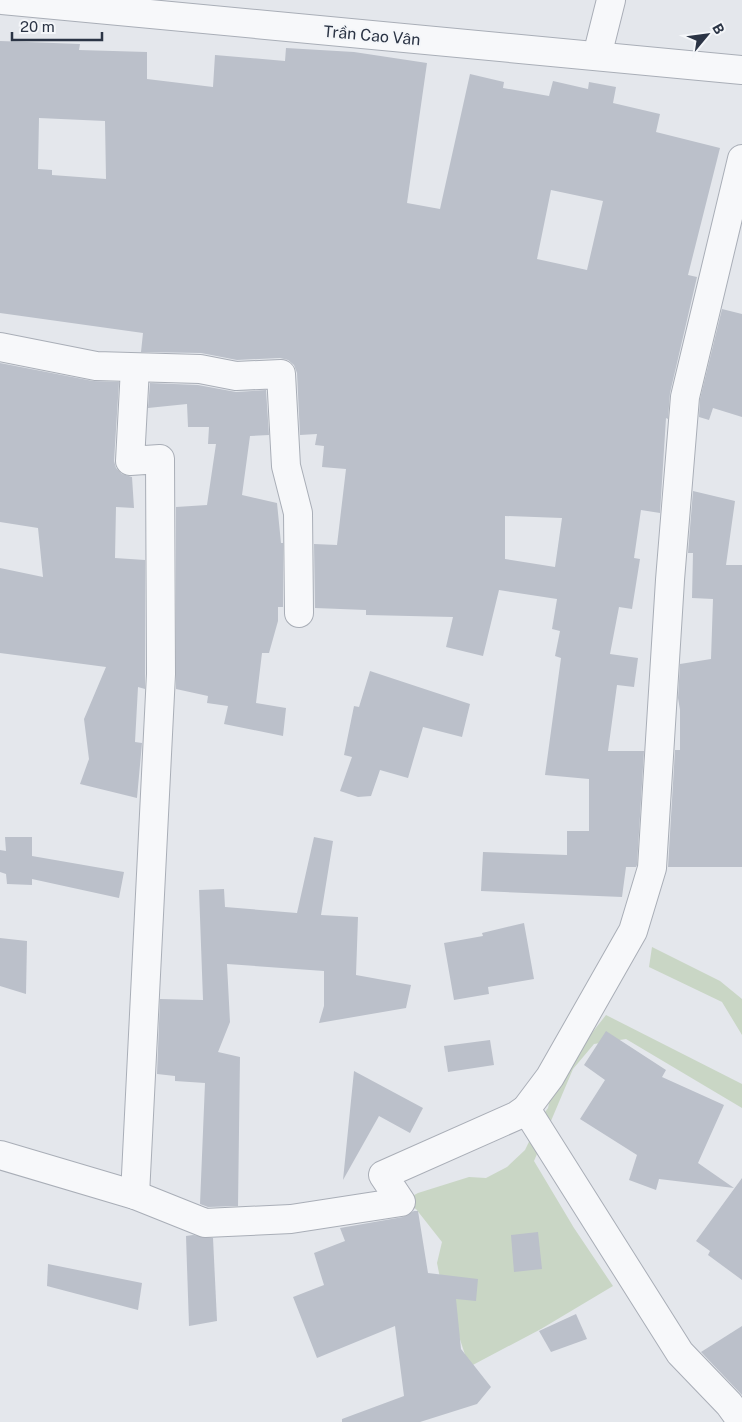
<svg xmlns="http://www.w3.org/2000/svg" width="742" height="1422" font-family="'Public Sans',sans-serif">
	<rect width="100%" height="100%" fill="#e4e7ec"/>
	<g fill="#c9d6c5">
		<path d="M652,947l68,34 22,18v36l-20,-33 -73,-35z"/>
		<path d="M606,1015l136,69v24l-116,-69 -32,5 -21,25 -39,92 40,67 39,58 -72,43 -72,38 -29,-89 -3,-15 5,-21 -26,-33 -15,-7 17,-9 51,-16 17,1 21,-11 18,-17 15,-31 8,-11 6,-27z"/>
	</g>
	<g fill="#bbc0ca" fill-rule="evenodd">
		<path d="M0,41l80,3 -1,6 68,2v27l66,8 2,-32 70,6 1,-13 68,4 73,11 -20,140 33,6 30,-135 34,8 -1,6 46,8 4,-15 35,8 1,-7 27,5 -3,16 47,11 -4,18 64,16 -32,127 9,2 -27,116 -2,26 -2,-1 -6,95 -19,-3 -7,48 6,1 -8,50 -13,-2 -9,47 28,4 -4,29 -17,-2 -9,66h36l-7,114 -1,2h-10l-4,30 -141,-6 2,-39 84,3v-24h22v-52l-44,-4 16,-117 -6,-2 5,-25 -8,-2 5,-30 -58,-9 -16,66 -37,-9 7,-30 -87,-2v-5l-51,-2 -1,-64 23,1 9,-76 -24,-2 2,-21 -9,-1 2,-11 -17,1 -3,-62 -3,-8 -6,-5 -8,-2 -43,2 -36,-7 -60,-1 2,-19 -143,-20zM39,118l66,3 1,58 -54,-4v-5l-14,-1zM551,190l52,11 -16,69 -50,-11zM505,516l57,2 -7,49 -50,-8z"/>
		<path d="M722,309l20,5v103l-29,-9 -4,12 -10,-3 1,-18z"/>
		<path d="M0,363l93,18 26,1 -5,79 2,7 6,6 10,3 2,31 -18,-1 -1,51 30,2v129l-7,-2 -3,55 7,1 -5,55 -57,-14 9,-25 -5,-40 22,-52 -106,-14v-85l43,9 -5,-49 -38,-6z"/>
		<path d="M150,383l48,2 38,7 30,-2 3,45 -19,1 -8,59 35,8 4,40h2v64h-5v14l-9,32h-7l-6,50 30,5 -3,28 -59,-12 4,-18 -21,-3 1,-7 -32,-7v-182l31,-2 9,-61h-8l1,-17h-21l-1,-23 -39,4z"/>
		<path d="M693,491l42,10 -9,64h16v302h-74l7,-117h5v-40l-2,-12 2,-34 31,-5 2,-60 -21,-1 1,-45h-5z"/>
		<path d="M370,671l100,33 -8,33 -39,-10 -15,51 -28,-8 -9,26 -13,1 -18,-6 12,-34 -8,-2 10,-49 5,1z"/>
		<path d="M5,837h27v19l92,16 -5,26 -87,-19v6l-25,-1 -1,-10 -6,-2v-22l6,1z"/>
		<path d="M314,837l19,4 -12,74 37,2 -2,58 55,10 -5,23 -87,15 5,-17v-35l-97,-7 3,58 -12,30 22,5 -2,149 -30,1 -8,-3 5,-121 -30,-2v-5l-18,-2 3,-75 43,1 -4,-110 25,-1 1,18 72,6z"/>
		<path d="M524,923l10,56 -46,8 1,7 -35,6 -10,-57 39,-7 -1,-3z"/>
		<path d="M0,938l27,3 -1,53 -26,-8z"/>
		<path d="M606,1031l60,39 -4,7 62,28 -26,58 36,25 -75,-9 -3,11 -27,-10 8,-25 -57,-36 25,-39 -21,-15z"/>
		<path d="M490,1040l4,25 -46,7 -4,-26z"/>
		<path d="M354,1071l69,37 -13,25 -31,-17 -36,64z"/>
		<path d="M742,1178v102l-34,-25 2,-4 -14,-10z"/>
		<path d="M414,1211h4l10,62 50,6 -2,22 -20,-2 5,50 30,38 -14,17 -57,18h-78v-3l62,-23 -9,-70 -78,32 -24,-61 31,-12 -10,-32 31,-12 -5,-13 63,-11z"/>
		<path d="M538,1232l4,37 -28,3 -3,-37z"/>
		<path d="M193,1235l20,3 4,83 -28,5 -3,-90z"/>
		<path d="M48,1264l94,19 -4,27 -91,-24z"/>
		<path d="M576,1314l11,25 -36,13 -12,-21z"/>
		<path d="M742,1326v69l-41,-43z"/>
	</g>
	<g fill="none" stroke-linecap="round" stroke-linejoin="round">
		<defs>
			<g id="minor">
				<path d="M2,0l740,70"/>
				<path d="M597,56l14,-56"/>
				<path d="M0,347l96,19 104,3 36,7 45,-2 5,92 12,47 1,100"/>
				<path d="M135,368l-5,93 30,-2 1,215 -26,521"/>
				<path d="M526,1109l154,244 49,51 13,18"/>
				<path d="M0,1155l135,40 70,28 86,-4 110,-17 -18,-27 133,-59 10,-7 24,-32 83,-146 19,-63 18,-288 15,-183 57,-238"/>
			</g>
		</defs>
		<use href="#minor" stroke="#a9aeb7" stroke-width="30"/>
		<use href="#minor" stroke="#f7f8fa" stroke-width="28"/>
	</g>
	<g text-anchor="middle" stroke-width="4" stroke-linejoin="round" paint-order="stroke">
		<g font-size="16" fill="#2b3445" stroke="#f4f6f9">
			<text transform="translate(372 35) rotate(5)" y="6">Trần Cao Vân</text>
		</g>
	</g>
	<g transform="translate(707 35) rotate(61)" stroke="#f4f6f9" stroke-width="4" paint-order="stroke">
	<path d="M0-4L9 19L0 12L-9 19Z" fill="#2b3445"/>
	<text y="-8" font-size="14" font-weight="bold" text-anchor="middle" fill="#2b3445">B</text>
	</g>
	<path d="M12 32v8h90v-8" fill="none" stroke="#2b3445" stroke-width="2.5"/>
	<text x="20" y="32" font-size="15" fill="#2b3445" stroke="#f4f6f9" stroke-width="4" paint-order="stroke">20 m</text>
</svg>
